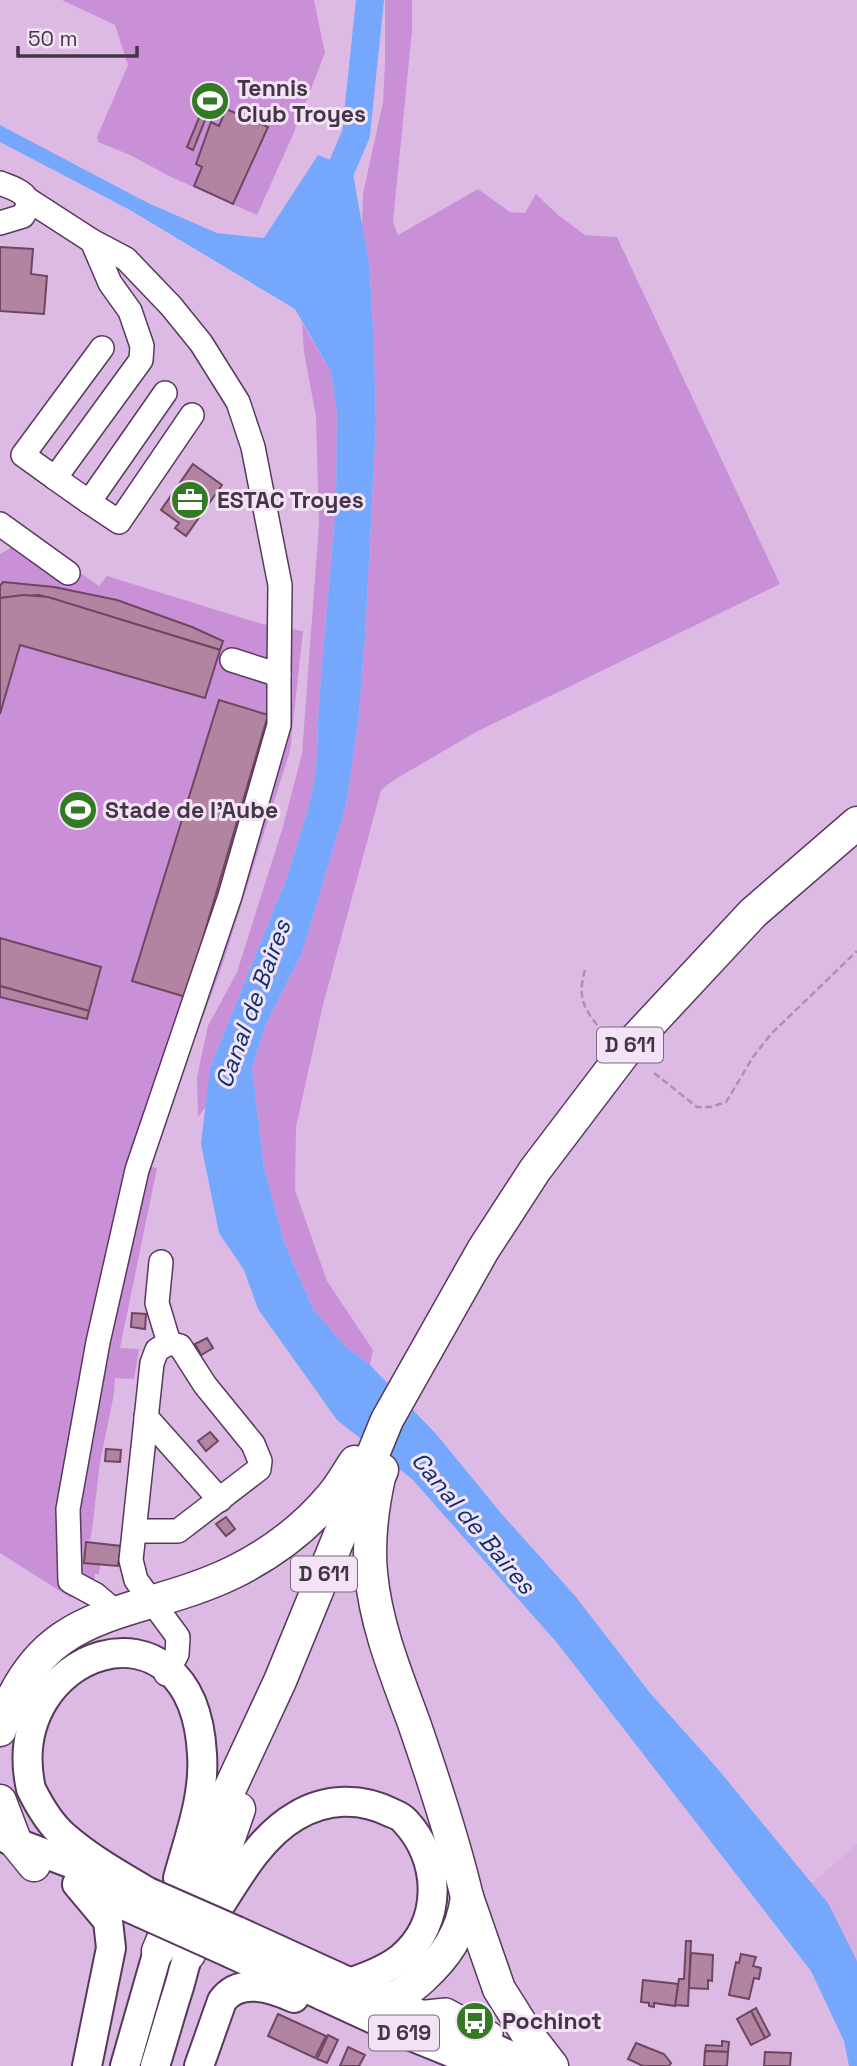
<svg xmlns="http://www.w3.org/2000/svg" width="857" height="2066" font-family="'Space Grotesk',sans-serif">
	<rect width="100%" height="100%" fill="#ddbae4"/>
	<path fill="#d7afdf" d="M857,1844v117l-29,-58 -16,-20z"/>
	<g fill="#ca90d7">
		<path d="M62,0h252l11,53 -33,84 -35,78 -86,-38 -41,-22 -32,-13 -1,-5 31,-72 -13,-40z"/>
		<path d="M385,0h27v31l-19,191 5,13 80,-46 32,23 15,1 11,-19 22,21 27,20 32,2 163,347 -302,147 -84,49 -13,10 -58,215 -27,122 -1,63 32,91 46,69 -3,15 -25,-19 -32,-37 -29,-67 -20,-75 -12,-99 14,-44 36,-71 44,-148 12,-81 7,-87 11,-213 -2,-79 -5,-82 -7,-37 1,-32 20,-92 2,-40z"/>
		<path d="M302,323l29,49 6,41 -1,92 -17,196 -3,71 -8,37 -21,68 -77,191 -3,37 -9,12 -1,-40 11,-51 29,-54 45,-142 20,-76 17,-230 -3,-107 -12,-65z"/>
		<path d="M19,530l80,56 8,-10 155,48 41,7 -13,120 -68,215 -75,200 10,2 -37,180 19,1 -5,30 -19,-1 -1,16 -14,68 -8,68 -2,10 -5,1 -1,21 16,2 -1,10h-4l-1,6 -21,-2 -2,20 -71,-45v-999l16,-9z"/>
	</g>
	<path fill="#75a8fd" d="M0,125l148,78 69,30 47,5 54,-83 34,13 17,95 5,82 2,79 -11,213 -7,87 -12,81 -44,148 -36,71 -14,44 12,99 20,75 29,67 32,37 25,19 67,70 63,77 76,85 74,96 67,75 111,135 29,58v105h-8l-5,-25 -33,-70 -253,-327 -146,-165 -75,-59 -79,-111 -14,-39 -25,-37 -18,-89 9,-76 77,-191 21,-68 8,-37 3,-71 17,-196 1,-92 -6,-41 -36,-63 -165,-99 -130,-68z"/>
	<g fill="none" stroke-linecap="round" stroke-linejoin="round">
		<path stroke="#75a8fd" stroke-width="28" d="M329,197l27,-63 14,-134"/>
	</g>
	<g fill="#b284a2" stroke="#6f4661" stroke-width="2">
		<path d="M226,109l42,18 -35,77 -39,-18 8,-19 -6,-3 15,-42 8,4z"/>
		<path d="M201,113l6,2 -14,35 -6,-3z"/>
		<path d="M0,247l33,2 -2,25 16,2 -3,38 -44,-3z"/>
		<path d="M193,464l29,21 -36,51 -11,-8 4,-5 -18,-13z"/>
		<path d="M3,582l51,5 63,13 75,27 31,14 -3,9 -181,-55 -39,3v-12z"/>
		<path d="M23,595l25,2 172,53 -15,48 -185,-53 -20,69v-116z"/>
		<path d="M219,700l49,15 -82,282 -54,-16z"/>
		<path d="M0,938l101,29 -12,44 -89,-25z"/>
		<path d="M0,986l89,25 -2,8 -87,-22z"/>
		<path d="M132,1313l14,1 -1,15 -14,-2z"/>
		<path d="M207,1338l6,10 -12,7 -6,-11z"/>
		<path d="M210,1432l8,9 -12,10 -8,-10z"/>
		<path d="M106,1449l15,1 -1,12 -15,-1z"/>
		<path d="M226,1517l9,12 -9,7 -10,-12z"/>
		<path d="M86,1542l35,4 -3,20 -34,-3z"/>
		<path d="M686,1941h5l-3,65 -13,-1 4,-26h5z"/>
		<path d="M691,1953l22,2 -1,26 -4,-1v9l-19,-1z"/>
		<path d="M741,1954l15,3 -3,9 8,2 -2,11 -5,-1 -5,21 -20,-4 7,-33 3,1z"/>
		<path d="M643,1980l35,4 -3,22 -21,-3v4l-5,-1v-3l-8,-1z"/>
		<path d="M756,2008l14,27 -5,3 -14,-27z"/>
		<path d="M751,2011l14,27 -14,7 -14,-26z"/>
		<path d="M278,2014l48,22 -11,22 -47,-22z"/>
		<path d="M328,2035l10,5 -11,23 -10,-4z"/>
		<path d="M722,2041l7,1 -1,10 -23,-1 1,-6 16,1z"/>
		<path d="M636,2043l28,11 7,9 -2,3h-26l-15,-7z"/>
		<path d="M348,2047l17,8 -6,11h-19z"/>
		<path d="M705,2051l23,1 -1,14h-23z"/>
		<path d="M765,2052l26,1 -1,13h-26z"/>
	</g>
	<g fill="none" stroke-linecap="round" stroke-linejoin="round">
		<defs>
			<g id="minor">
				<path d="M0,183c17,7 36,11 23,33l-23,7"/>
				<path d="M27,199l65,42 34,18 45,47 30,37 37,59 15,45 27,138 -1,90 -47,-15"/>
				<path d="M92,241l18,42 20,28 12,35 -1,14 -86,118 -32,-23 79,-107"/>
				<path d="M55,478l34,24 76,-109"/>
				<path d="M89,502l30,20 73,-107"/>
				<path d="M0,524l68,49"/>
				<path d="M161,1262l-4,41 12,40"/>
				<path d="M146,1417l74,83"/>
				<path d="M134,1531h44l81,-62 1,-8 -7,-17 -48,-59 -25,-39 -11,-3 -12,7 -5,13 -21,197 5,20 42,57 -1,17 -11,20"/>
				<path d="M117,1613l-21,-18 -26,-14 -2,-72 30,-167 39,-172 93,-274 49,-171v-50"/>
				<path d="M417,2013l29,-3 45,24"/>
			</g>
			<g id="major">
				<path d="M9,1840l90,34"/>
				<path d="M77,1884l31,37 3,27 -24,118"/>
				<path d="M83,1887l58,26"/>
				<path d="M148,1892c-29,-17 -59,-34 -84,-56 -14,-12 -25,-31 -33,-47 -31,-139 162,-204 171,-35 3,43 -13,83 -24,124"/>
				<path d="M237,1931l274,125 11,10"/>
				<path d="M230,1953l176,81 79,32"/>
				<path d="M125,2066l39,-136"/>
				<path d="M155,2066c8,-25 15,-51 23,-76 4,-12 6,-25 11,-36 6,-12 16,-24 23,-36 23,-35 46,-80 84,-102 30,-18 65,-19 96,-3 5,2 10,4 13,8 37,39 38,102 -4,137 -15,12 -34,19 -52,25"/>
				<path d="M199,2066l23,-65c17,-24 50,-13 72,-3"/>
			</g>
			<g id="highway">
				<path d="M0,1730c42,-130 133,-109 234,-158 36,-18 71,-44 97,-75 9,-10 16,-23 24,-35"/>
				<path d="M0,1801l16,42 18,22"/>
				<path d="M467,1897l32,92 29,46 24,31"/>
				<path d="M158,1951l41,-96 81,-174 107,-261 96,-170 52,-80 95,-125 123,-132 104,-90"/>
				<path d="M189,1954l50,-145"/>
				<path d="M324,1994c20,2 41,7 61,5 22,-1 55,-37 66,-55 8,-13 14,-31 16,-47 -14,-59 -33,-116 -53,-174 -18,-49 -38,-97 -43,-150 -3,-32 1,-64 8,-96l3,-7"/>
			</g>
		</defs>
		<use href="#minor" stroke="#57395d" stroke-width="26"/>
		<use href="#major" stroke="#57395d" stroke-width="32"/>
		<use href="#highway" stroke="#57395d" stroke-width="35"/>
		<g stroke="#ad90b2" stroke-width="2.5" stroke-dasharray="7 3.5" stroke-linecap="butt">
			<path d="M585,970c-7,24 -3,37 13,56"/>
			<path d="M654,1073l43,34h14l15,-5 27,-45 18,-23 86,-83"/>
		</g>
		<use href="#minor" stroke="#fff" stroke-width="23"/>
		<use href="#major" stroke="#fff" stroke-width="28"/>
		<use href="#highway" stroke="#fff" stroke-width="32"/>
		<defs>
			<g id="major-bridge">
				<path d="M148,1892l89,39"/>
				<path d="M141,1913l89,40"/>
			</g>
		</defs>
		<use href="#major-bridge" stroke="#57395d" stroke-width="32" stroke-linecap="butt"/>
		<use href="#major-bridge" stroke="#fff" stroke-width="28"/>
	</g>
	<defs>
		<symbol id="stadium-disc" viewBox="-11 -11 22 22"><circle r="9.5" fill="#327b22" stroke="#f4e2f7"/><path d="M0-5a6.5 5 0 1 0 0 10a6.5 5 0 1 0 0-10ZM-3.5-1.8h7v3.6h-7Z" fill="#fff"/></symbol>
		<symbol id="office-disc" viewBox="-11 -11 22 22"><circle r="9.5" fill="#327b22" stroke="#f4e2f7"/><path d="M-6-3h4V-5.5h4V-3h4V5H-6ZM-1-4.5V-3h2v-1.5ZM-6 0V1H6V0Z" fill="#fff"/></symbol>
		<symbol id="bus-disc" viewBox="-11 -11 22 22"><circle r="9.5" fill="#327b22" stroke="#f4e2f7"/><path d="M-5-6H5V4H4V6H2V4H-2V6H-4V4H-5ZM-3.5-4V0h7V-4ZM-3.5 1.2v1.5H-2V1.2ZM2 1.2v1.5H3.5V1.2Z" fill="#fff"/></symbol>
	</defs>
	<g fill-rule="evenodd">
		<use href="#stadium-disc" x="188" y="79" width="44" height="44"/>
		<use href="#office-disc" x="168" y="478" width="44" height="44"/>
		<use href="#stadium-disc" x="56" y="788" width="44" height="44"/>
		<use href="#bus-disc" x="453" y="1999" width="44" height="44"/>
	</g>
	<g text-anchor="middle" stroke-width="6" stroke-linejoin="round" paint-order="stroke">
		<g fill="#f4e2f7" stroke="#78697b" stroke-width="2">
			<rect x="597" y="1027.5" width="66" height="35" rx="5"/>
			<rect x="291" y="1556.5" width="66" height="35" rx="5"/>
			<rect x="369" y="2015.5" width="70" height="35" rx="5"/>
		</g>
		<g font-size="21" font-weight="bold" fill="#433546">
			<text x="630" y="1052">D 611</text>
			<text x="324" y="1581">D 611</text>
			<text x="404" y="2040">D 619</text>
		</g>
		<g font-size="23" font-weight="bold" fill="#433546" stroke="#f4e2f7" text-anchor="start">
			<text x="237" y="96">Tennis<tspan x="237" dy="26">Club Troyes</tspan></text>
			<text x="217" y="508">ESTAC Troyes</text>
			<text x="105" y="818">Stade de l’Aube</text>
			<text x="502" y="2029">Pochinot</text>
		</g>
		<g font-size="24" font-style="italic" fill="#0a3172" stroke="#f4e2f7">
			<text transform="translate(253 1004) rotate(-70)" y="8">Canal de Baires</text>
			<text transform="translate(473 1523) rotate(50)" y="8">Canal de Baires</text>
		</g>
	</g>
	<path d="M18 46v10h119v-10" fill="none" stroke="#433546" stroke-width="3.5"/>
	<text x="28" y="46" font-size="21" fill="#433546" stroke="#f4e2f7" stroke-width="5" paint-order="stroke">50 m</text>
</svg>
